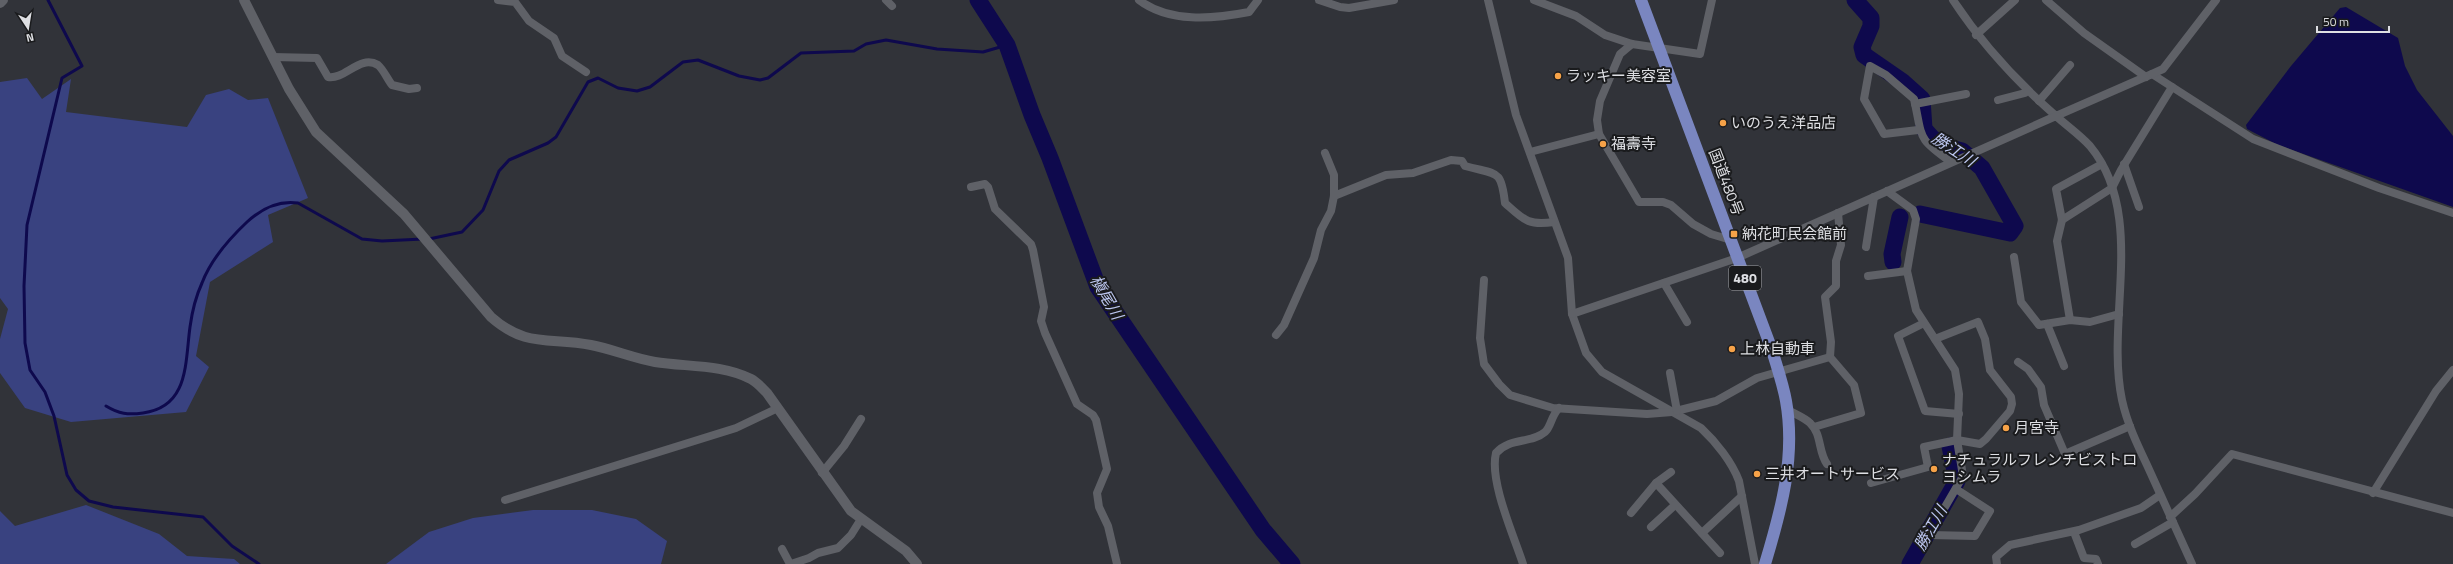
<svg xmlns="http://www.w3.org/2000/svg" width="2453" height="564" font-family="'Titillium Web','Noto Sans JP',sans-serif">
	<rect width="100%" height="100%" fill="#313339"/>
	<g fill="#394280">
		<path d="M27,78l15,21 29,-20 -5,33 121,15 19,-32 23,-6 19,11 20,-2 40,100 -40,17 5,27 -63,40 -14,74 13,11 -23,45 -115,10 -46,-14 -25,-35v-34l8,-30 -8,-11v-216z"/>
		<path d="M86,505l73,29 28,22 47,3 6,5h-240v-53l15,15z"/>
		<path d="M533,510h59l44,9 31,22 -6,23h-275l43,-32 44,-14z"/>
	</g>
	<path fill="#0e094d" d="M2346,7l52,31 7,28 12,24 36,46v71l-175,-62 -31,-16 -1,-4 45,-59 49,-58z"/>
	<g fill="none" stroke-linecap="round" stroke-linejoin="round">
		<g stroke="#0e094d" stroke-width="3">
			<path d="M48,0l34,66 -20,12 -35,147 -3,61 1,57 5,27 15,22 9,24 13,59 9,15 13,11 24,6 90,10 29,29 27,18"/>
			<path d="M429,239l33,-7 21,-22 16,-39 10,-11 39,-17 8,-6 32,-55 10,-4 20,10 19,3 13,-4 33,-25 15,-2 41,16 21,4 8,-2 33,-25 53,-2 12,-7 20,-4 51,9 46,3 24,-7"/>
			<path d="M106,406c13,8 22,9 37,7 46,-6 42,-50 47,-86 2,-15 6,-31 12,-44 9,-24 27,-44 45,-61 14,-13 31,-22 51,-19l64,36 20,2 41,-2"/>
		</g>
		<g stroke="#0e094d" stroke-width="17">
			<path d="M978,0l29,45 25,70 18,43 48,129 165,243 29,34"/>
			<path d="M1855,0l16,18v8l-9,21 2,8 39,27 19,17 2,30 8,9 14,9 16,4 20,17 33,58 -5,7 -90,-19"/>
			<path d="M1893,262l-1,-8 8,-37"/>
			<path d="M1910,564l47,-83 -7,-35"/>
		</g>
		<g stroke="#5f6167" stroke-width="8">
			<path d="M498,0l17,2 14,19 25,17 8,18 24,16"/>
			<path d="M886,0l6,6"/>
			<path d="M1139,0c30,23 74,19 110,12l9,-12"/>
			<path d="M1319,0l21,7 9,1 45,-8"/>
			<path d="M1488,0l28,115 52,143 4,56 14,39 16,19 99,56c15,14 31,34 38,53l16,83"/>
			<path d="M1534,0l42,16 29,19 27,9 68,10 12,-54"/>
			<path d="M1953,0c29,44 63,81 103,116l96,-42 101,65 126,49 74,25"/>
			<path d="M2046,0l38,33 62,44"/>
			<path d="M1976,35l39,-35"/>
			<path d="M1632,44l-12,10 -20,47 -3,19 2,14 40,68h24l8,3 22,19 18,10 20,6"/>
			<path d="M273,57l44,1 11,19c17,3 32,-23 50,-12 5,4 10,15 14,20l17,4 8,-1"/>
			<path d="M2152,74l11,-5 53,-69"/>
			<path d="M1998,100l27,-7 2,-3"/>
			<path d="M2039,101l31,-36"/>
			<path d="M1915,104l51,-10"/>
			<path d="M1918,130l-34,4 -20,-35 6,-33 16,9 28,24c9,40 2,38 37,63"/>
			<path d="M1530,152l69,-18"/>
			<path d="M2124,164l15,43"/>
			<path d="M971,187l14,-3 3,3 7,22 36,35 2,6 11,57 -3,14 4,12 32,71 16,11 3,5 11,49 -10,24 2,14 9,19 9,38"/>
			<path d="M1887,191l26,19 3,9 -9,52 9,39 39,60 4,24 -2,46 6,36 -18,31"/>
			<path d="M1334,196l52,-21 27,-2 38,-13 11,1 3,5c32,9 36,2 40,37 19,17 23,23 49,19"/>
			<path d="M2062,220l50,-32 9,-18 51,-83"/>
			<path d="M1866,247l8,-50"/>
			<path d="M2014,257l7,45 18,23 31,-5 20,2 29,-8"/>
			<path d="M1868,276l39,-5"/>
			<path d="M1484,280l-4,58 4,26 15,20 11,11 43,13 94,6 25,-2 44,-11 41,-23 73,-21"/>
			<path d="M1664,283l23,39"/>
			<path d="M1572,314l165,-56 319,-142c11,10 24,19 34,30 57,69 15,173 32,254 5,23 15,44 25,65 15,33 30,66 45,99"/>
			<path d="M2070,320l-13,-79 5,-21 -6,-31 46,-25"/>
			<path d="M1924,323l-26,13 27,75 34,3"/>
			<path d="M2047,324l17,42"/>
			<path d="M1276,335l8,-10 30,-67 7,-28 10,-19 3,-15v-21l-9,-22"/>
			<path d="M2018,362l10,7 13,18 3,18 21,49 65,-28"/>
			<path d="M1670,373l7,38"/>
			<path d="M1788,410c7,4 17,8 22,13 12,11 8,29 17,41"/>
			<path d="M1814,427l47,-14 -7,-28 -24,-28 1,-15 -6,-45 11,-11v-25l5,-16 -3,-32"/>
			<path d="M822,473l22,-27 17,-27"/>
			<path d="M1656,483l64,70"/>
			<path d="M1871,483l57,-16 -4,-20 33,-7 23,4 6,-5 24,-28 2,-7 -1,-7 -21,-27 -5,-31 -7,-17 -43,17"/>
			<path d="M2373,493l63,-102 17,-21"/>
			<path d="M505,500l231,-72 42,-20"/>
			<path d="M1631,513l25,-30 15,-11"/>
			<path d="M2170,517l25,-23 37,-40 221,59"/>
			<path d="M1651,527l24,-22"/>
			<path d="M2074,532l10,26 12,1 2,5"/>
			<path d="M1702,533l40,-37"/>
			<path d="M1930,535l45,1 15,-25 -34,-22"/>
			<path d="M2135,544l38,-22"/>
			<path d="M782,549l8,15"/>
			<path d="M791,564l18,-6 9,-5 20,-5 13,-13 10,-16"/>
			<path d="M1523,564c-9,-28 -34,-83 -27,-111 14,-16 35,-9 49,-21 6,-5 6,-16 14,-24"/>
			<path d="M1997,564l-1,-7 14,-12 69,-15 62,-22 19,-13"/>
		</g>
		<g stroke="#5f6167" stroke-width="10">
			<path d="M244,0l45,89 27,43 88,82 87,103c35,31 58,20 100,28 21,4 42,13 64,17 31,5 67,2 96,17 6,3 11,9 16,14l84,118 55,40 11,13"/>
			<path d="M0,3l3,-3"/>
		</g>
		<path stroke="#7a86c0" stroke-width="12" d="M1641,0l131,350c5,17 11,34 14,51 10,56 -5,110 -21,163"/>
	</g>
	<g fill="#f6a248" stroke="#1a1b1d" stroke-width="1.5">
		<circle cx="1558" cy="76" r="4"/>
		<circle cx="1723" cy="123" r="4"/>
		<circle cx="1603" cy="144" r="4"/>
		<rect x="1730" y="230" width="8" height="8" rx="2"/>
		<circle cx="1732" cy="349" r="4"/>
		<circle cx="2006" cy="428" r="4"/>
		<circle cx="1934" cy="469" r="4"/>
		<circle cx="1757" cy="474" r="4"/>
	</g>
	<g text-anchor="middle" stroke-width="4" stroke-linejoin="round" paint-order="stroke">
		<rect fill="#1a1b1d" stroke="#a3a4a8" stroke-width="1" x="1729" y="266" width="32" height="24" rx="3"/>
		<g font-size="14" font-weight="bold" fill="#dedfe3">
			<text x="1745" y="283">480</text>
		</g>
		<g font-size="15" fill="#dedfe3" stroke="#1a1b1d" text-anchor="start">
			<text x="1566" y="81">ラッキー美容室</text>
			<text x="1731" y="128">いのうえ洋品店</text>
			<text x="1611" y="149">福壽寺</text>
			<text x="1742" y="239">納花町民会館前</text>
			<text x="1740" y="354">上林自動車</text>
			<text x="2014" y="433">月宮寺</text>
			<text x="1942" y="465">ナチュラルフレンチビストロ<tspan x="1942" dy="17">ヨシムラ</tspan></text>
			<text x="1765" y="479">三井オートサービス</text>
		</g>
		<g font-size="15" fill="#dedfe3" stroke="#1a1b1d">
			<text transform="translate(1726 182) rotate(69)" y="5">国道480号</text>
		</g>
		<g font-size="16" font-style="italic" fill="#bcc6ef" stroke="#1a1b1d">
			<text transform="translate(1954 149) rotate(33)" y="6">勝江川</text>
			<text transform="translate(1107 297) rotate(60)" y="6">槇尾川</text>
			<text transform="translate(1930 528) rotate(-60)" y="6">勝江川</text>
		</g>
	</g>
	<g transform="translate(28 28) rotate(168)" stroke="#1a1b1d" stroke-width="3" paint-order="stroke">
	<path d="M0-3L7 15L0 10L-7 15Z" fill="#dedfe3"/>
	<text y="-6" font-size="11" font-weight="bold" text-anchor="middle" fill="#dedfe3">N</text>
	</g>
	<path d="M2317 26v6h72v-6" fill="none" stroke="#dedfe3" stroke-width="2"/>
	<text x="2323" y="26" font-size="12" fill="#dedfe3" stroke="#1a1b1d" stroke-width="3" paint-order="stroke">50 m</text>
</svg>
